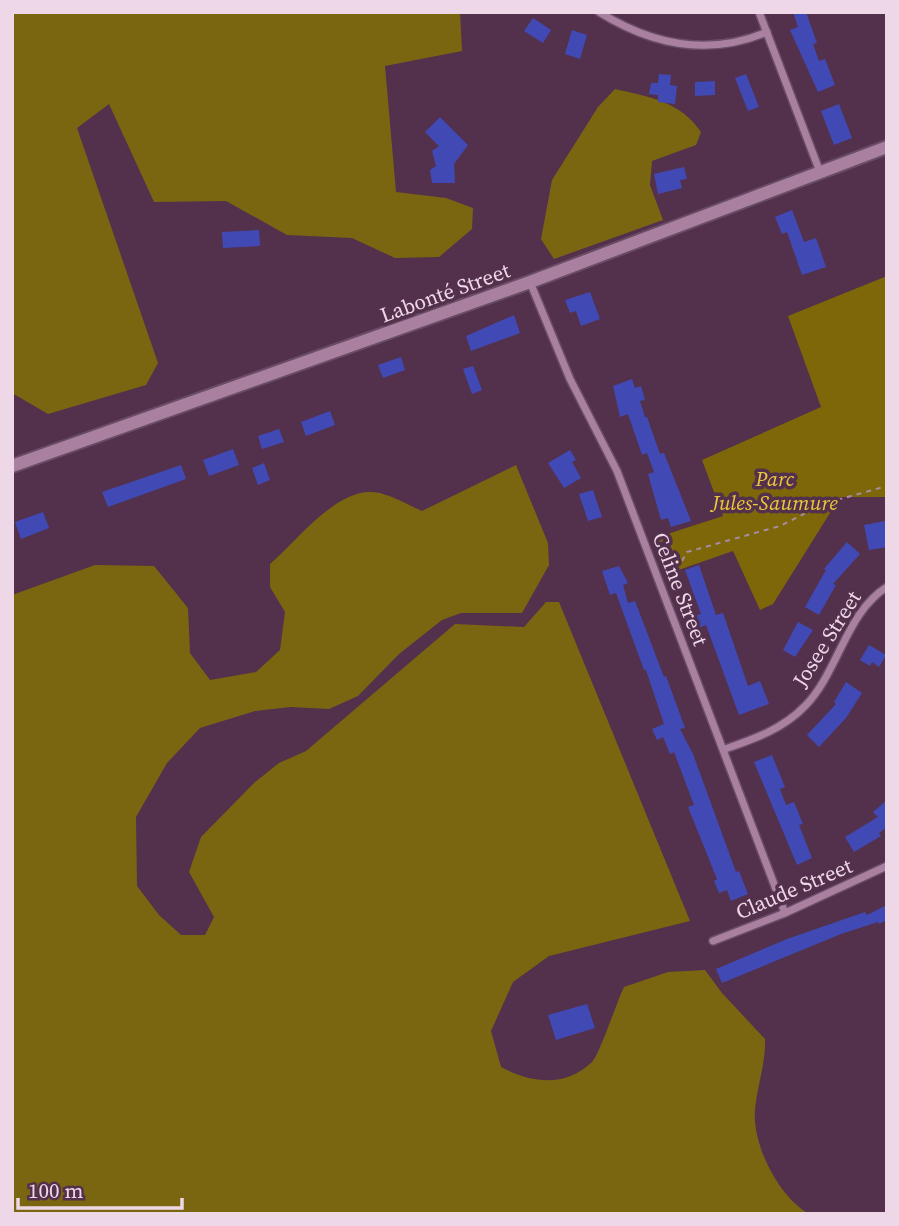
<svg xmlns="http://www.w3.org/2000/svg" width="899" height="1226" font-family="'Source Serif 4',serif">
	<rect width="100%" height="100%" fill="#53304c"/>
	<path fill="#7d6709" d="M887,276v221h-47l-67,107 -13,6 -27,-59 -66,23 -15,-35 71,-23 -21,-56 119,-53 -33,-91z"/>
	<g fill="#7a6611">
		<path d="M12,12h448l2,39 -77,15 11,126 50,6 27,10 -1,21 -33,28 -44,1 -43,-20 -65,-3 -61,-34 -72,1 -45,-98 -32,24 81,235 -12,22 -98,29 -36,-21z"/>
		<path d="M615,89c34,8 65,12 86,43l-5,13 -44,16 -2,24 13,35 -109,39 -13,-20 11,-59 46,-73z"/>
		<path d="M516,465l32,78 1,22 -27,48h-61l-19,7 -43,34 -41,42 -29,13 -38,-2 -36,4 -55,17 -33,35 -31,54 1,69 22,29 22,20h24l9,-18 -25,-45 12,-35 53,-54 25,-20 27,-12 149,-127 69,3 22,-25h13l131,319 -141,35 -36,26 -22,49 10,36c30,16 64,21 91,-5 7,-6 25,-61 32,-75l44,-15 37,-2 17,23 43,46c1,24 -8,47 -10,71 -3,35 24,87 54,104h-797v-619l83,-30 59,1 34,42 2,45 20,27 46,-8 24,-22 5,-38 -15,-25v-23c26,-22 64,-73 101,-72 16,0 37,13 51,19z"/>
	</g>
	<g fill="#414ab4">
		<path d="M793,12h13l11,31 -4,1 6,17 6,-2 10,26 -17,7 -28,-62 8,-3z"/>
		<path d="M533,18l18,12 -8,13 -19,-12z"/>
		<path d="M572,30l15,5 -7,24 -15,-5z"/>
		<path d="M659,74l12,1 -1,10 7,1 -2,18 -17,-2v-7l-9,-1 2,-11h7z"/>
		<path d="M746,74l13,33 -11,4 -13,-33z"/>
		<path d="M715,81v14l-20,1v-14z"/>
		<path d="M839,104l13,34 -18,7 -13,-34z"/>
		<path d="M440,117l28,28 -14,19 1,19h-23l-2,-13 6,-4 -4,-15 7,-5 -14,-14z"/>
		<path d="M684,167l3,12 -7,1 2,8 -24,6 -4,-20z"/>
		<path d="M792,210l12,32 12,-4 10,29 -24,8 -15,-43 -5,2 -7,-17z"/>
		<path d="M259,230l1,16 -37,2 -1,-16z"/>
		<path d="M590,292l10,27 -19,7 -5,-15 -6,2 -5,-13z"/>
		<path d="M514,315l6,18 -49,18 -5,-15z"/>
		<path d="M401,357l4,13 -22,8 -5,-13z"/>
		<path d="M473,366l9,24 -10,4 -9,-25z"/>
		<path d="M632,379l3,9 6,-2 4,14 -5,1 5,16h2l13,37 4,-1 27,68 -20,6 -3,-9 -7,2 -13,-46 6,-2 -7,-19 -5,2 -14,-41 -8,3 -7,-31z"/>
		<path d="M330,411l5,14 -29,11 -5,-14z"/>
		<path d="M279,429l5,13 -22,7 -4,-13z"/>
		<path d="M233,449l6,16 -30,11 -6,-16z"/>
		<path d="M570,450l6,10 -4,2 9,16 -17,10 -16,-25z"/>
		<path d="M264,463l6,17 -12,5 -6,-17z"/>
		<path d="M181,465l5,14 -78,28 -6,-15z"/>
		<path d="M593,490l9,27 -14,4 -9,-27z"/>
		<path d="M43,512l6,16 -28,11 -6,-17z"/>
		<path d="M885,521l2,26 -18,3 -5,-25z"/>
		<path d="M847,542l13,12 -27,30 3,1 -17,30 -14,-8 21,-37 -2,-1z"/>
		<path d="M699,565l17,50 7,-2 25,73 12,-5 9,23 -30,11 -33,-90 -8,3 -5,-12 8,-2 -16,-44z"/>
		<path d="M619,566l9,17 -5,2 5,18 7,-2 29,76 2,-1 19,52 -5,1 13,25 43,118 3,-1 9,23 -17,7 -4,-11 -8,3 -5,-12 3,-2 -29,-72 6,-2 -20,-53 -4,2 -7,-17 -6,3 -5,-11 12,-5 -18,-54h-2l-28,-77 -6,2 -8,-24z"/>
		<path d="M798,622l15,8 -18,27 -12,-7z"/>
		<path d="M869,645l17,10 -7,12 -7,-5 -2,4 -10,-6z"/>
		<path d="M846,682l16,11 -16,25 -27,29 -12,-12 29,-31 -2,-2z"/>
		<path d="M772,755l13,32 -5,2 6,16 8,-3 9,22 -4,1 13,33 -15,7 -43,-103z"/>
		<path d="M887,800v27l-8,6 2,3 -27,16 -9,-15 33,-20 -5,-5z"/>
		<path d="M887,905v15l-8,4 -1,-2 -37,12 -119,49 -6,-14 71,-30 78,-27 2,3z"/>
		<path d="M587,1004l8,24 -39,12 -8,-25z"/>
	</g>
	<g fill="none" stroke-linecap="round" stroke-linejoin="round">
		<defs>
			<g id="minor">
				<path d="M599,12c53,33 109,45 168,20"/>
				<path d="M759,12l61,160"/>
				<path d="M530,282l40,97 47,92 168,442"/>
				<path d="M725,749c29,-10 58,-20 80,-43 33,-33 41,-94 82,-119"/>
				<path d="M713,941l72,-28 102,-47"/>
			</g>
			<path id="tertiary" d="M12,466l518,-184 357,-135"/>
		</defs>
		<use href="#minor" stroke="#6a4d64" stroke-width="10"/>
		<use href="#tertiary" stroke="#6a4d64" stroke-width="16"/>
		<path stroke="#a88ca1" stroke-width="2" stroke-dasharray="5 5" stroke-linecap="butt" d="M682,561l5,-9 93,-26 46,-23 61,-17"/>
		<use href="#minor" stroke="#a980a0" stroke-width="7"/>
		<use href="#tertiary" stroke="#a980a0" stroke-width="12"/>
	</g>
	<g text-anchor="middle" stroke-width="7" stroke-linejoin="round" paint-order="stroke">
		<g font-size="21" fill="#eed8e8" stroke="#53304c">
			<text transform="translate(445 293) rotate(-20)" y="7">Labonté Street</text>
			<text transform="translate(680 589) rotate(69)" y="7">Celine Street</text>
			<text transform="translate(827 639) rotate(-58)" y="7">Josee Street</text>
			<text transform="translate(794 889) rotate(-23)" y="7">Claude Street</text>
		</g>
		<g font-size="21" font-style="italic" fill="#ecc838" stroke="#53304c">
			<text x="775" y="486">Parc<tspan x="775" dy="24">Jules-Saumure</tspan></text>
		</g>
	</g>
	<rect width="899" height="1226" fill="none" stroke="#eed8e8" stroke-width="28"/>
	<path d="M18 1198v10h164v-10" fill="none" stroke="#eed8e8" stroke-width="3.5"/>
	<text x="28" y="1198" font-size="21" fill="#eed8e8" stroke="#53304c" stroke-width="5" paint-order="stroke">100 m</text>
</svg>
